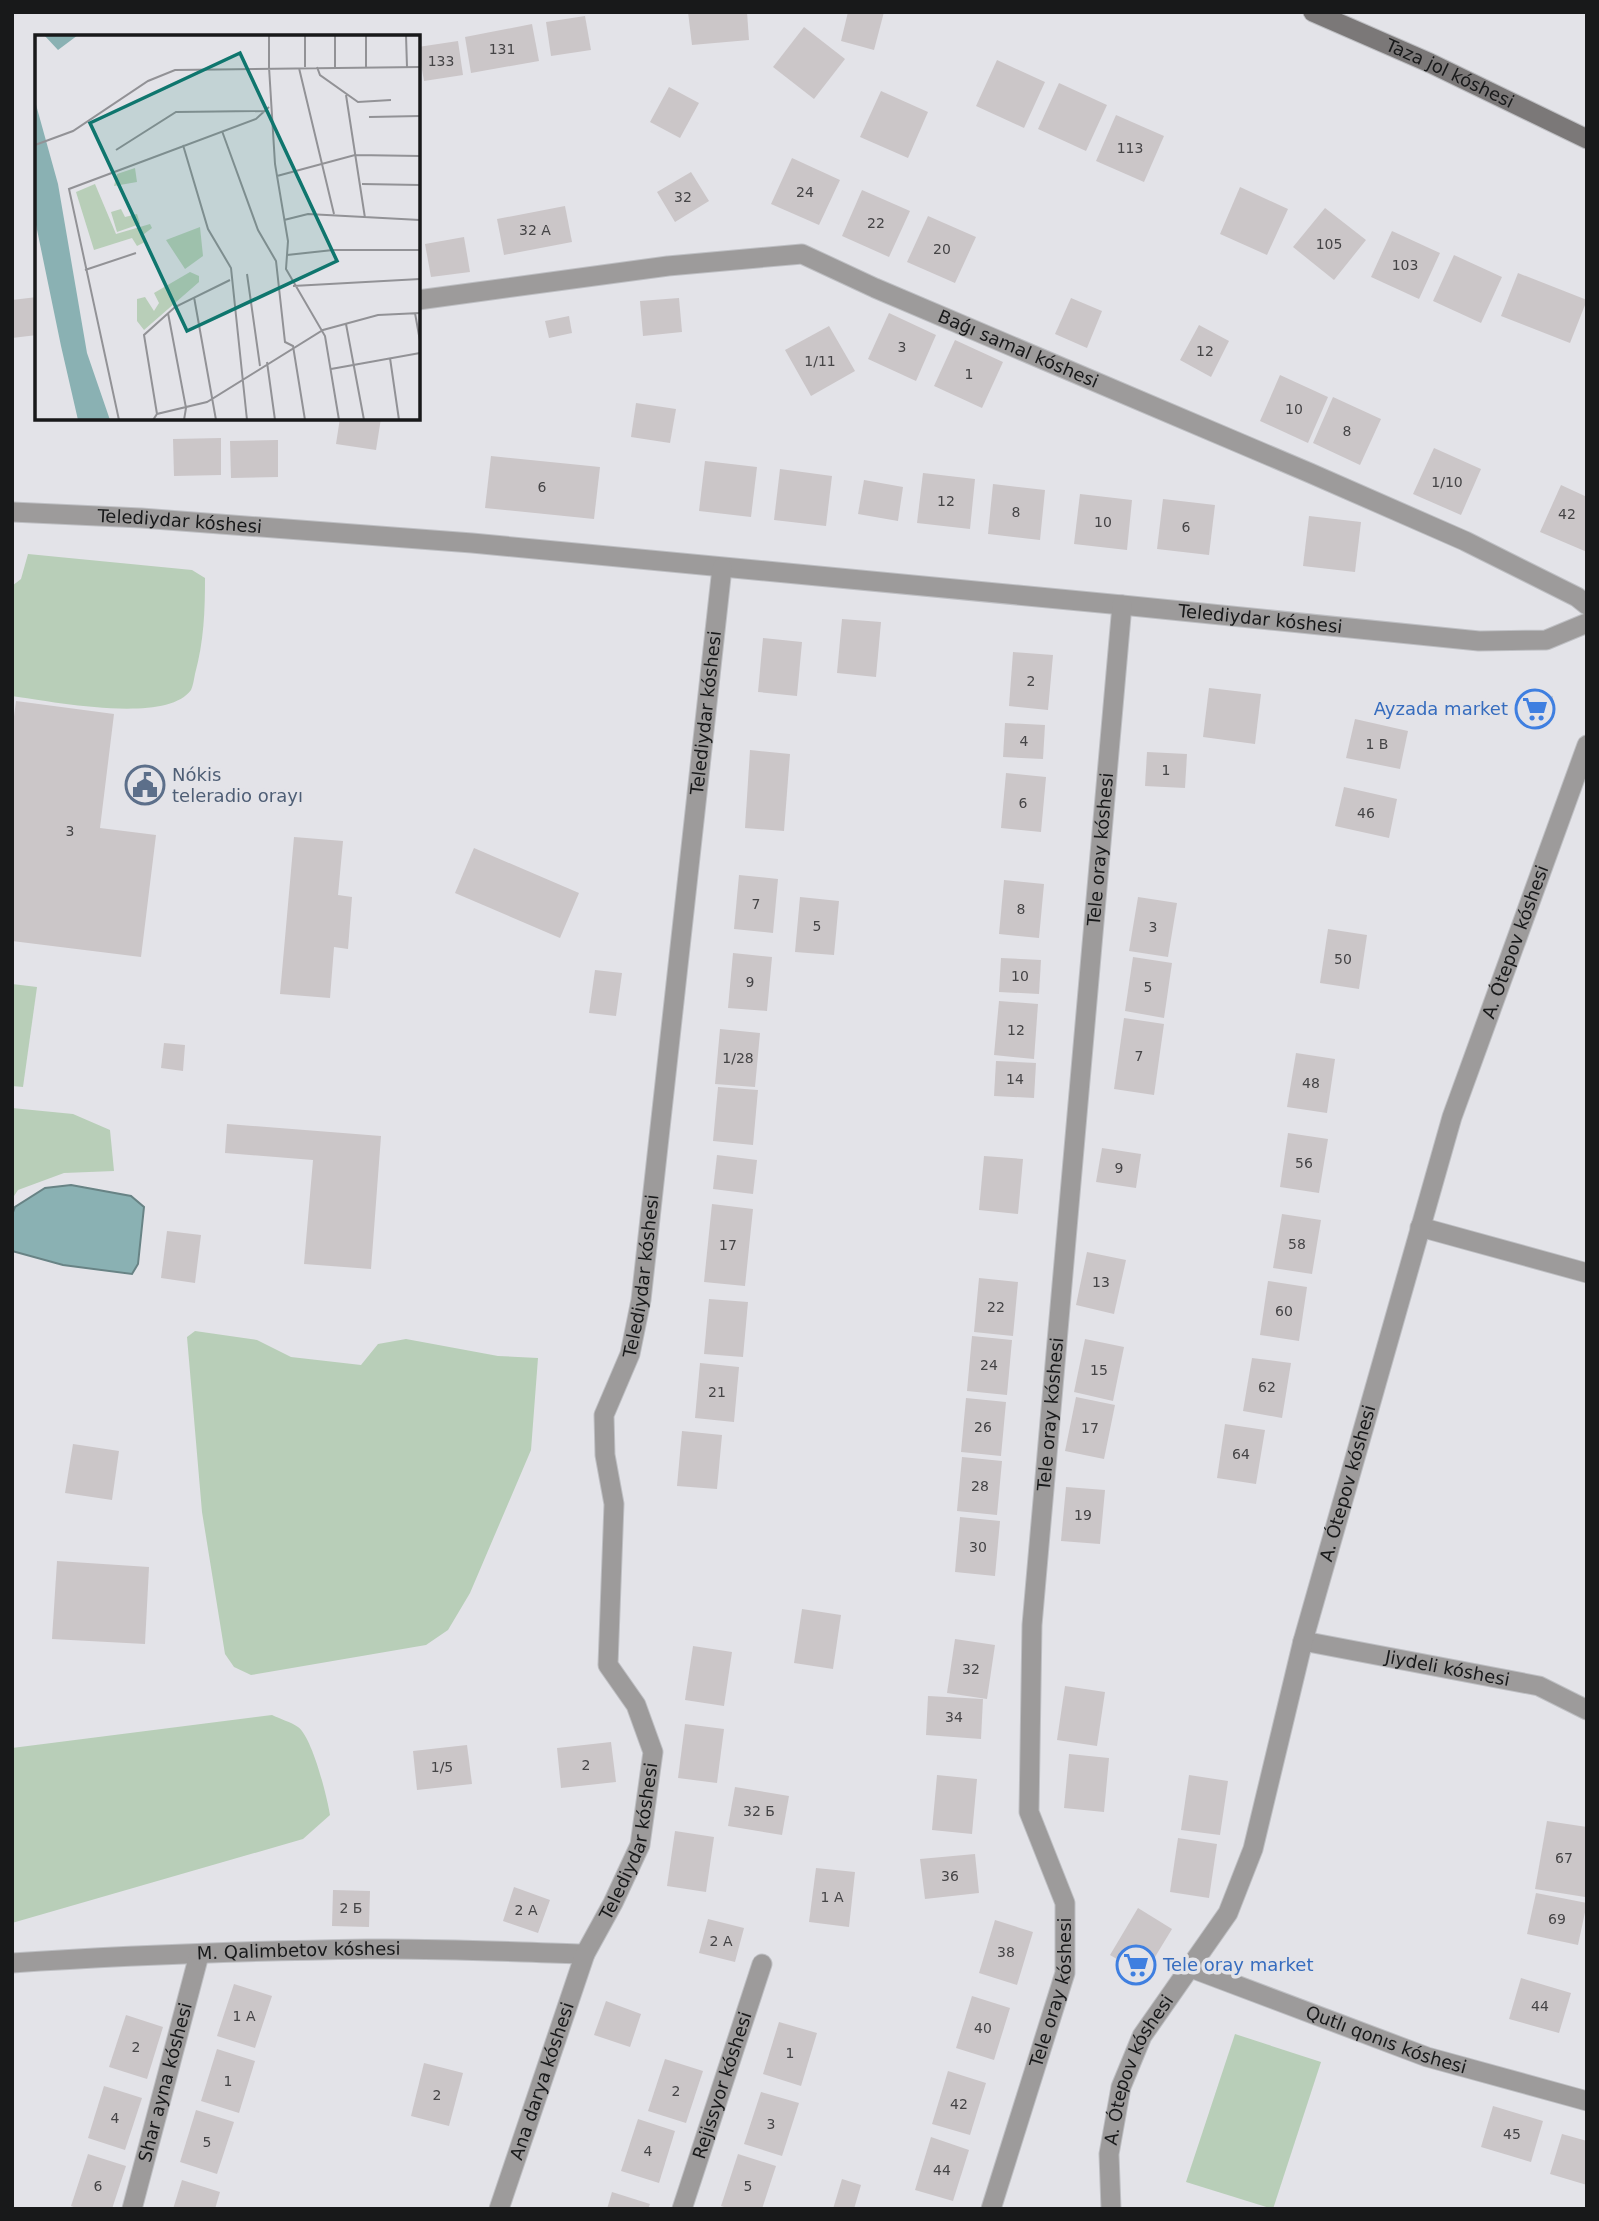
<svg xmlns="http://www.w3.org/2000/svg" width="1599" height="2221" font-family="'DejaVu Sans',sans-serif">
	<rect width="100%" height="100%" fill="#e3e3e8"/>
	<g fill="#b8ceb8">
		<path d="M28,554l164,16 13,8c0,33 -1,63 -10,96 -1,5 -2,12 -4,16 -25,35 -141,11 -179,6v-110l9,-7z"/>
		<path d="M12,984l25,3 -14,100 -11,-1z"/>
		<path d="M12,1108l61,6 37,16 4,41 -50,2 -46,17 -6,9z"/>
		<path d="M195,1331l62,9 34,17 70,8 17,-21 28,-5 92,17 40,2 -7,92 -61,143 -22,37 -22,15 -175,30 -17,-8 -9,-13 -23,-142 -15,-175z"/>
		<path d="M272,1715c8,4 19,7 26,12 14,10 29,69 32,88l-27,24 -291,84v-175z"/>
		<path d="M1235,2034l86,28 -48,147 -87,-27z"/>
	</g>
	<path fill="#8ab1b3" stroke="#688385" stroke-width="2" d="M71,1185l60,11 13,11 -6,57 -6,10 -69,-9 -51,-14v-36l3,-8 30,-19z"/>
	<g fill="#cbc6c8">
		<path d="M688,12h59l2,28 -57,5z"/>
		<path d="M848,12h36l-10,38 -33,-9z"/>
		<path d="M585,16l6,34 -40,6 -5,-34z"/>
		<path d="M532,24l7,37 -68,12 -6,-36z"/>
		<path d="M804,27l41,32 -31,40 -41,-32z"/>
		<path d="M458,41l5,34 -39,6 -6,-34z"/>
		<path d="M997,60l48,22 -21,46 -48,-22z"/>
		<path d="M1059,83l48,22 -21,46 -48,-22z"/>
		<path d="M669,87l30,16 -19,35 -30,-16z"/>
		<path d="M881,91l47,21 -20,46 -48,-21z"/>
		<path d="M1116,115l48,21 -20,46 -48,-21z"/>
		<path d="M792,158l48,22 -21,45 -48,-21z"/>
		<path d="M691,172l18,29 -34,21 -18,-30z"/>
		<path d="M1240,187l48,22 -21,46 -47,-21z"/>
		<path d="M862,190l48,21 -21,46 -47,-21z"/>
		<path d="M565,206l7,36 -68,13 -7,-36z"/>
		<path d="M1325,208l41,32 -32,40 -41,-33z"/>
		<path d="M928,216l48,21 -21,46 -48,-21z"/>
		<path d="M1392,231l48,22 -21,46 -48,-22z"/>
		<path d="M464,237l6,35 -39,5 -6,-33z"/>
		<path d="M1454,255l48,22 -21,46 -48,-22z"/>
		<path d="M1518,273l69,27 -17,43 -69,-27z"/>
		<path d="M37,297v38l-25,3v-38z"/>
		<path d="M679,298l3,34 -39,4 -3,-35z"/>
		<path d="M1071,298l31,13 -15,37 -32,-14z"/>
		<path d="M889,313l47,22 -20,46 -48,-22z"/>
		<path d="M569,316l3,17 -23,5 -4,-17z"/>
		<path d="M1199,325l30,16 -18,36 -31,-17z"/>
		<path d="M829,326l26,45 -44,25 -26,-46z"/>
		<path d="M955,340l48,22 -21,46 -48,-22z"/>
		<path d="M1280,375l48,22 -20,46 -48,-22z"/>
		<path d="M1333,397l48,22 -21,46 -47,-22z"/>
		<path d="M636,403l40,6 -6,34 -39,-6z"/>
		<path d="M340,418h41l-5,32 -40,-6z"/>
		<path d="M221,438v37l-47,1 -1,-37z"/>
		<path d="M278,440v37l-47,1 -1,-37z"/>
		<path d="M1434,448l47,21 -20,46 -48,-21z"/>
		<path d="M491,456l109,11 -6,52 -109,-11z"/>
		<path d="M705,461l52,6 -6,50 -52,-6z"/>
		<path d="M780,469l52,7 -6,50 -52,-6z"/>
		<path d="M923,473l52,6 -5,50 -53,-6z"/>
		<path d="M864,480l39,7 -5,34 -40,-7z"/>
		<path d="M993,484l52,6 -5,50 -52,-6z"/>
		<path d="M1561,485l26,12v55l-47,-20z"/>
		<path d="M1080,494l52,6 -5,50 -53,-6z"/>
		<path d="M1163,499l52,6 -6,50 -52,-6z"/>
		<path d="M1309,516l52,6 -6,50 -52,-6z"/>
		<path d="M842,619l39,3 -5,55 -39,-4z"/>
		<path d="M763,638l39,4 -5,54 -39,-4z"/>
		<path d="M1013,652l40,3 -5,55 -39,-4z"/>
		<path d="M1209,688l52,6 -6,50 -52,-7z"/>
		<path d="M1531,694l22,2 -2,21 -22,-2z"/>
		<path d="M16,701l98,13 -14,114 56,7 -15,122 -129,-16v-209z"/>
		<path d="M1355,719l53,12 -8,38 -54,-11z"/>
		<path d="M1005,723l40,2 -2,34 -40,-2z"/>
		<path d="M750,750l40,4 -6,77 -39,-3z"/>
		<path d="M1147,752l40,2 -2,34 -40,-2z"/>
		<path d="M1006,773l40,4 -5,55 -40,-4z"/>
		<path d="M1344,787l53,12 -8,39 -54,-12z"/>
		<path d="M294,837l49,4 -5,54 14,2 -4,52 -14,-2 -4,51 -50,-4z"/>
		<path d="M474,848l105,45 -19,45 -105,-45z"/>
		<path d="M739,875l39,4 -5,54 -39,-4z"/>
		<path d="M1004,880l40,4 -5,54 -40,-4z"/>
		<path d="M800,897l39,4 -5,54 -39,-3z"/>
		<path d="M1138,897l39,6 -9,54 -39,-6z"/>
		<path d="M1328,929l39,6 -8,54 -39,-6z"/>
		<path d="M733,953l39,4 -5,54 -39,-3z"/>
		<path d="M1133,957l39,6 -8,55 -39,-7z"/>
		<path d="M1001,958l40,2 -2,34 -40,-2z"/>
		<path d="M595,970l27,3 -6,43 -27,-3z"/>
		<path d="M999,1001l39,3 -4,55 -40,-4z"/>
		<path d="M1124,1018l40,6 -10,71 -40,-6z"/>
		<path d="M720,1029l40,4 -5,54 -40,-3z"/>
		<path d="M164,1043l21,2 -2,26 -22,-3z"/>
		<path d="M1296,1053l39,6 -8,54 -40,-6z"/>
		<path d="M996,1061l40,2 -2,35 -40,-2z"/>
		<path d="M718,1087l40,3 -5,55 -40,-4z"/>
		<path d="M227,1124l154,12 -10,133 -67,-5 9,-104 -88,-7z"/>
		<path d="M1288,1133l40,6 -9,54 -39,-6z"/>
		<path d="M1102,1148l39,6 -5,34 -40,-6z"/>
		<path d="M717,1155l40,5 -4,34 -40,-5z"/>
		<path d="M984,1156l39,3 -5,55 -39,-4z"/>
		<path d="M712,1204l41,5 -8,77 -41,-4z"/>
		<path d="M1282,1214l39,6 -9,54 -39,-6z"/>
		<path d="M167,1231l34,4 -6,48 -34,-5z"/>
		<path d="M1087,1252l39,8 -12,54 -38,-9z"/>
		<path d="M979,1278l39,4 -5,54 -39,-4z"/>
		<path d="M1268,1281l39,6 -8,54 -39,-6z"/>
		<path d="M709,1299l39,3 -5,55 -39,-3z"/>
		<path d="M972,1336l40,4 -5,55 -40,-4z"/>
		<path d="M1085,1339l39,8 -11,54 -39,-9z"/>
		<path d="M1252,1358l39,5 -9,55 -39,-7z"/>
		<path d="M700,1363l39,4 -5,55 -39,-4z"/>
		<path d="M1076,1397l39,8 -11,54 -39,-8z"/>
		<path d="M966,1398l40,4 -5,54 -40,-4z"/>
		<path d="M1225,1424l40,6 -9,54 -39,-6z"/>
		<path d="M682,1431l40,4 -5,54 -40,-3z"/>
		<path d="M73,1444l46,7 -7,49 -47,-7z"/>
		<path d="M962,1457l40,4 -5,54 -40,-4z"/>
		<path d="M1066,1487l39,3 -5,54 -39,-3z"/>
		<path d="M960,1517l40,4 -5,55 -40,-4z"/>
		<path d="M57,1561l92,6 -4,77 -93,-5z"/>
		<path d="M802,1609l39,6 -8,54 -39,-6z"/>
		<path d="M955,1639l40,6 -8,54 -40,-6z"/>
		<path d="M693,1646l39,6 -8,54 -39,-6z"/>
		<path d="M1065,1686l40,6 -8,54 -40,-6z"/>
		<path d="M928,1696l55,3 -2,40 -55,-4z"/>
		<path d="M685,1724l39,5 -7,54 -39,-5z"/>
		<path d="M611,1742l5,40 -55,6 -4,-40z"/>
		<path d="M467,1745l5,39 -55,6 -4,-39z"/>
		<path d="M1069,1754l40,4 -5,54 -40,-4z"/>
		<path d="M937,1775l40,4 -5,55 -40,-4z"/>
		<path d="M1189,1775l39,6 -8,54 -39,-5z"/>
		<path d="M735,1787l54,9 -7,39 -54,-9z"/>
		<path d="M1547,1821l40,6 -2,70 -50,-8z"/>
		<path d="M675,1831l39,6 -8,55 -39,-6z"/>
		<path d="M1178,1838l39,6 -8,54 -39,-6z"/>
		<path d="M975,1854l4,39 -54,6 -5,-40z"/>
		<path d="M816,1868l39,4 -6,55 -40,-5z"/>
		<path d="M514,1887l36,13 -12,33 -35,-12z"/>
		<path d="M333,1890l37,1 -1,36 -37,-1z"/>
		<path d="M1536,1893l51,10 -9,42 -51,-11z"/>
		<path d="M1138,1908l34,21 -28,46 -34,-20z"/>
		<path d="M708,1919l36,9 -9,34 -36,-9z"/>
		<path d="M995,1920l38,12 -16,53 -38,-12z"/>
		<path d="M1521,1978l50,15 -12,40 -50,-14z"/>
		<path d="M234,1984l38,12 -17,52 -38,-12z"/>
		<path d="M972,1996l38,12 -16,52 -38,-12z"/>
		<path d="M606,2001l35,13 -11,33 -36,-12z"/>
		<path d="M126,2015l37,12 -16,52 -38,-12z"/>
		<path d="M779,2022l38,11 -16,53 -38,-12z"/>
		<path d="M217,2049l38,12 -16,52 -38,-12z"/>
		<path d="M665,2059l38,12 -17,52 -38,-12z"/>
		<path d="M424,2063l39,10 -14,53 -38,-10z"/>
		<path d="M948,2071l38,12 -16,52 -38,-11z"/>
		<path d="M104,2086l38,12 -17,52 -37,-12z"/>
		<path d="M761,2092l38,11 -17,53 -38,-12z"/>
		<path d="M1493,2106l50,15 -12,41 -50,-15z"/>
		<path d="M196,2110l38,12 -17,52 -37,-12z"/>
		<path d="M638,2119l37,12 -16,52 -38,-12z"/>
		<path d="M1562,2134l25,7v44l-37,-11z"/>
		<path d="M931,2137l38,13 -16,51 -38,-11z"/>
		<path d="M88,2154l38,12 -14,43h-33l-8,-3z"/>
		<path d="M738,2154l38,12 -14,43h-32l-9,-3z"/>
		<path d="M842,2179l19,6 -7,24h-21z"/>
		<path d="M182,2180l38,12 -5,17h-42z"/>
		<path d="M612,2192l38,12 -2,5h-41z"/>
	</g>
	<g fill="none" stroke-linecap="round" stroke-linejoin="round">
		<defs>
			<g id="minor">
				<path id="s1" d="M418,300l250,-34 134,-12 73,34 435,185 155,68 112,56 10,8"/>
				<path id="s2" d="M12,512l129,6 331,25 650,62 357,36 67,-1 41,-17"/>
				<path d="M1420,1227l167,46"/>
				<path id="s3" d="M1303,1641l236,45 48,24"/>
				<path id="s4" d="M12,1963c118,-8 237,-12 355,-14 73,-1 145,3 218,5"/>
				<path id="s5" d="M1191,1968l236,89 160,44"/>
				<path id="s6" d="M132,2209l67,-254"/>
				<path id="s7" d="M499,2209l86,-255 28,-51 27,-58 13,-93 -17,-47 -28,-40 6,-161 -9,-49 -1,-40 26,-61 11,-54 81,-732"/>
				<path id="s8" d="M682,2209l80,-245"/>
				<path id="s9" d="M991,2209l74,-236v-70l-36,-91 3,-187 90,-1020"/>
			</g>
			<g id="tertiary">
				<path id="s10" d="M1111,2209l-2,-55 12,-67 21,-51 86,-123 25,-64 50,-208 149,-524 135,-372"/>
			</g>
			<g id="secondary">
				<path id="s11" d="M1313,12l117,51 157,76"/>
			</g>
		</defs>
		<use href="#minor" stroke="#bebfc3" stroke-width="21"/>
		<use href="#tertiary" stroke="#bebfc3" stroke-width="21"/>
		<use href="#secondary" stroke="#bebfc3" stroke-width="21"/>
		<use href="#minor" stroke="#9d9b9b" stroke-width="19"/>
		<use href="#tertiary" stroke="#9d9b9b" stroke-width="19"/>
		<use href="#secondary" stroke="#7b7878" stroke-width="19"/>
	</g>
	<defs>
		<symbol id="supermarket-ring" viewBox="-11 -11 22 22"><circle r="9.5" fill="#e3e3e8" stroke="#3f7fe0" stroke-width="1.5"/><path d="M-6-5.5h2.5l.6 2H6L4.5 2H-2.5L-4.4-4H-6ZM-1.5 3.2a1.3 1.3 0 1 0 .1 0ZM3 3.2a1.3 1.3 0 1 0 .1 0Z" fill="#3f7fe0"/></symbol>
		<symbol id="civic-ring" viewBox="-11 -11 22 22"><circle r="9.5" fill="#e3e3e8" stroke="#5c6f8a" stroke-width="1.5"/><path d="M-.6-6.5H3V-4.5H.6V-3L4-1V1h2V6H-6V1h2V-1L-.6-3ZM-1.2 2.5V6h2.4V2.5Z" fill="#5c6f8a"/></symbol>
	</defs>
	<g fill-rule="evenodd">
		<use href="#supermarket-ring" x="1513" y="687" width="44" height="44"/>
		<use href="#civic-ring" x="123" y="763" width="44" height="44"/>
		<use href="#supermarket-ring" x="1114" y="1943" width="44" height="44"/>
	</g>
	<g text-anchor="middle" stroke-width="7" stroke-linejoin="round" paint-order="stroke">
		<g font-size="14" fill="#454446">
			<text x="502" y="54">131</text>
			<text x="441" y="66">133</text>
			<text x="1130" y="153">113</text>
			<text x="805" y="197">24</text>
			<text x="683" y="202">32</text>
			<text x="876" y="228">22</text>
			<text x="535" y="235">32 А</text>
			<text x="1329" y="249">105</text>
			<text x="942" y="254">20</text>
			<text x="1405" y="270">103</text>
			<text x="902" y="352">3</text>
			<text x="1205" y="356">12</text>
			<text x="820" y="366">1/11</text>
			<text x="969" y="379">1</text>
			<text x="1294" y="414">10</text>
			<text x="1347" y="436">8</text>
			<text x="1447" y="487">1/10</text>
			<text x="542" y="492">6</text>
			<text x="946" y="506">12</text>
			<text x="1016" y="517">8</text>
			<text x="1567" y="519">42</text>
			<text x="1103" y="527">10</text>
			<text x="1186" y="532">6</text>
			<text x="1031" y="686">2</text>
			<text x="1024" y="746">4</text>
			<text x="1377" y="749">1 В</text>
			<text x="1166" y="775">1</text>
			<text x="1023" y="808">6</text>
			<text x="1366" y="818">46</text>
			<text x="70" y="836">3</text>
			<text x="756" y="909">7</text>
			<text x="1021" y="914">8</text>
			<text x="817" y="931">5</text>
			<text x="1153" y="932">3</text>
			<text x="1343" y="964">50</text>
			<text x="1020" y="981">10</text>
			<text x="750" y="987">9</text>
			<text x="1148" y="992">5</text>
			<text x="1016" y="1035">12</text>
			<text x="1139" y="1061">7</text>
			<text x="738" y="1063">1/28</text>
			<text x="1015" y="1084">14</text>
			<text x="1311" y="1088">48</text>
			<text x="1304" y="1168">56</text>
			<text x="1119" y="1173">9</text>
			<text x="1297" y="1249">58</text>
			<text x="728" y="1250">17</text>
			<text x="1101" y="1287">13</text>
			<text x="996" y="1312">22</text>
			<text x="1284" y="1316">60</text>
			<text x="989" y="1370">24</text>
			<text x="1099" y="1375">15</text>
			<text x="1267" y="1392">62</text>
			<text x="717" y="1397">21</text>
			<text x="983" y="1432">26</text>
			<text x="1090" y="1433">17</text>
			<text x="1241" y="1459">64</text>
			<text x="980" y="1491">28</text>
			<text x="1083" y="1520">19</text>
			<text x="978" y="1552">30</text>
			<text x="971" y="1674">32</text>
			<text x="954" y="1722">34</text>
			<text x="586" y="1770">2</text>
			<text x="442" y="1772">1/5</text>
			<text x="759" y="1816">32 Б</text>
			<text x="1564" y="1863">67</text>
			<text x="950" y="1881">36</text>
			<text x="832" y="1902">1 А</text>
			<text x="351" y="1913">2 Б</text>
			<text x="526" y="1915">2 А</text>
			<text x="1557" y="1924">69</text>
			<text x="721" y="1946">2 А</text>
			<text x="1006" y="1957">38</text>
			<text x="1540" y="2011">44</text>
			<text x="244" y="2021">1 А</text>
			<text x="983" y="2033">40</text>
			<text x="136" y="2052">2</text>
			<text x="790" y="2058">1</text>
			<text x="228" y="2086">1</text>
			<text x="676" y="2096">2</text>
			<text x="437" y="2100">2</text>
			<text x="959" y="2109">42</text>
			<text x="115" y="2123">4</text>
			<text x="771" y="2129">3</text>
			<text x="1512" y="2139">45</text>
			<text x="207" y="2147">5</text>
			<text x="648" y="2156">4</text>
			<text x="942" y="2175">44</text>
			<text x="98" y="2191">6</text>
			<text x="748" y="2191">5</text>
		</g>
		<g font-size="18" fill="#18191a" stroke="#e3e3e8">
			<text dy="6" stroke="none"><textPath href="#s11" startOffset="150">Taza jol kóshesi</textPath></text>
			<text dy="6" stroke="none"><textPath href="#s1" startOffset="623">Baǵı samal kóshesi</textPath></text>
			<text dy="6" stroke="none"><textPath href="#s2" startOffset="168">Telediydar kóshesi</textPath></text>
			<text dy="6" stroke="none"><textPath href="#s2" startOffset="1253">Telediydar kóshesi</textPath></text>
			<text dy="6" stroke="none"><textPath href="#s7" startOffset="1547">Telediydar kóshesi</textPath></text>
			<text dy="6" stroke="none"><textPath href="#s9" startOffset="1381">Tele oray kóshesi</textPath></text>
			<text dy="6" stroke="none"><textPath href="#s10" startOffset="1342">A. Ótepov kóshesi</textPath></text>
			<text dy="6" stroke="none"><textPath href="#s7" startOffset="980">Telediydar kóshesi</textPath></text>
			<text dy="6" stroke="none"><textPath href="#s9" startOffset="814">Tele oray kóshesi</textPath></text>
			<text dy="6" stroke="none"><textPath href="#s10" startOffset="775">A. Ótepov kóshesi</textPath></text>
			<text dy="6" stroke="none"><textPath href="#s3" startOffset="147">Jiydeli kóshesi</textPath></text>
			<text dy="6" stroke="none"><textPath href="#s7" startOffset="392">Telediydar kóshesi</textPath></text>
			<text dy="6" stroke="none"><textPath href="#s4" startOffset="287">M. Qalimbetov kóshesi</textPath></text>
			<text dy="6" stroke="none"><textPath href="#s9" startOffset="226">Tele oray kóshesi</textPath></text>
			<text dy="6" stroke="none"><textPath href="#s5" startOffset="208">Qutlı qonıs kóshesi</textPath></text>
			<text dy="6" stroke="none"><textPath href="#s10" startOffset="145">A. Ótepov kóshesi</textPath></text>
			<text dy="6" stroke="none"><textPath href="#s7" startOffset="135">Ana darya kóshesi</textPath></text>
			<text dy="6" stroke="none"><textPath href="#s6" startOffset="131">Shar ayna kóshesi</textPath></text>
			<text dy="6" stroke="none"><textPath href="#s8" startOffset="130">Rejissyor kóshesi</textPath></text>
		</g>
		<g font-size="18" fill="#366cbe" stroke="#e3e3e8" text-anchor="end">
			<text x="1508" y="715">Ayzada market</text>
			<text x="1163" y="1971" text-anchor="start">Tele oray market</text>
		</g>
		<g font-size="18" fill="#4e5e75" stroke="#e3e3e8" text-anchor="start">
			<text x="172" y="781">Nókis<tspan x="172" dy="21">teleradio orayı</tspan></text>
		</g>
	</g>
	<g transform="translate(35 35)">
		<rect width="385" height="385" fill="#e3e3e8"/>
		<path d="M100,133l2,14 -23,4 3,-12zM60,149l21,50 34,-10 2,4 -8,6 1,8 -8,4 -5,-8 -38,12 -18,-58zM86,174l4,8 12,-3 3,10 -23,8 -6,-20zM165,192l3,29 -18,13 -19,-29zM155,237l9,4v6l-55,48 -7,-9v-22l8,-2 9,14 5,-8 -5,-10z" fill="#b8ceb8"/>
		<path d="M9,0h34l-20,15zM0,66l23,83 29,169 23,67h-32l-17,-74 -26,-126z" fill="#8ab1b3"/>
		<path fill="none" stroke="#929296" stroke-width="2" d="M270,0v32M371,0l1,32M234,32l6,97 13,77 -2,28 39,67 14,84M234,32v-32M282,32l3,8 38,27 33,-2M300,32v-32M331,32v-32M264,33l35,146M311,60l19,123M334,82l51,-1M187,96l36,99 18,31 9,81 8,4 12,74M0,110l38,-14 75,-50 27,-11 245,-3M148,110l25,84 23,39 16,152M81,115l60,-38 91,-1M242,141l78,-21 65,1M327,149l58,1M249,185l24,-6 112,6M252,220l46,-5h87M50,235l51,-17M212,239l13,92M258,251l127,-7M159,262l22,123M133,278l18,95 -2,12M380,278l5,28M311,289l18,96M355,323l9,62M232,327l8,58M296,334l89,-16M122,379l-13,-79 31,-28 55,-27M84,385l-50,-231 187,-70 13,-12M118,385l4,-6 50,-12 116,-72 55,-15 42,-2"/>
		<path fill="#0f766e" fill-opacity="0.15" stroke="#0f766e" stroke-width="3.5" d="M205,18l97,208 -150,70 -97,-208z"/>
		<rect width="385" height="385" fill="none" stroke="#18191a" stroke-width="3.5"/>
	</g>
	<rect width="1599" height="2221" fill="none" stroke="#18191a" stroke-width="28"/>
</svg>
